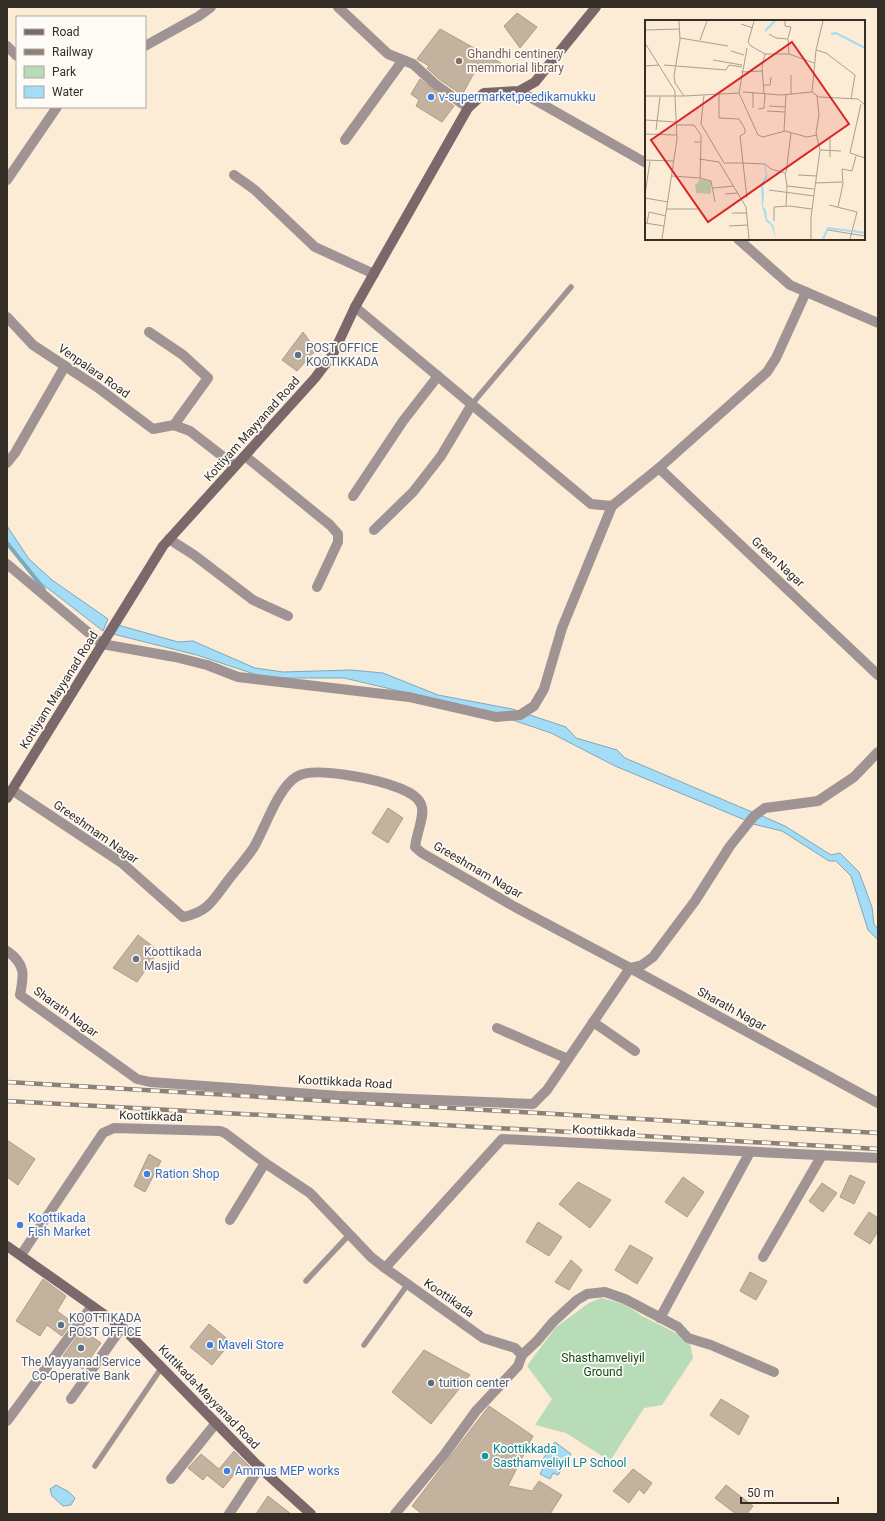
<svg xmlns="http://www.w3.org/2000/svg" width="885" height="1521" font-family="Roboto,sans-serif">
	<rect width="100%" height="100%" fill="#fcebd5"/>
	<path fill="#b8dbb8" d="M601,1298l23,6 18,12 38,19 10,8 3,15 -31,47 -18,3 -34,53 -44,-28 -31,-8 17,-26 -25,-33 29,-39 33,-24z"/>
	<g fill="#a2dcf7" stroke="#81a8b8">
		<path d="M7,526l22,33 23,21 56,39 -5,12 -67,-52 -27,-33 -2,-5z"/>
		<path d="M118,625l60,17 15,-1 62,27 28,4 68,-2 32,3 55,22 74,14 54,18 10,11 41,12 8,8 127,54 -7,8 -130,-54 -64,-33 -62,-21 -145,-34h-78l-69,-23 -84,-21z"/>
		<path d="M760,815l25,11 46,29 9,-2 19,19 13,35 2,18 4,3v12l-10,-10 -17,-54 -15,-15h-7l-47,-30 -29,-7z"/>
		<path d="M555,1442l16,12 -13,21 -5,-2 -3,6 -10,-5 4,-8 -3,-4z"/>
		<path d="M56,1485l13,7 6,6 -4,7 -8,1 -11,-10 -2,-7z"/>
	</g>
	<g fill="none" stroke-linecap="round" stroke-linejoin="round">
		<path stroke="#81a8b8" stroke-width="4" d="M7,543l37,46"/>
	</g>
	<g fill="#c3b29e" stroke="#ac9c89">
		<path d="M517,13l20,14 -17,21 -16,-22z"/>
		<path d="M440,29l61,34 -27,10 -12,22 -23,-16 -12,-11 2,-2 -12,-7z"/>
		<path d="M420,79l34,27 -12,16 -26,-16 3,-6 -8,-6z"/>
		<path d="M303,332l13,18 -19,21 -15,-11z"/>
		<path d="M388,808l15,10 -15,25 -16,-10z"/>
		<path d="M138,935l21,16 -22,31 -24,-14z"/>
		<path d="M7,1140l28,19 -17,26 -11,-8z"/>
		<path d="M149,1154l12,7 -16,31 -11,-6z"/>
		<path d="M850,1175l15,7 -11,22 -14,-7z"/>
		<path d="M683,1177l21,15 -17,25 -22,-15z"/>
		<path d="M578,1182l33,18 -21,28 -31,-24z"/>
		<path d="M822,1183l15,10 -14,19 -14,-11z"/>
		<path d="M869,1212l9,6v13l-8,13 -16,-10z"/>
		<path d="M538,1222l24,15 -13,19 -23,-14z"/>
		<path d="M630,1245l23,13 -16,26 -22,-14z"/>
		<path d="M571,1260l11,10 -13,20 -14,-8z"/>
		<path d="M750,1272l17,9 -11,19 -16,-9z"/>
		<path d="M43,1279l23,17 -9,15 15,11 -10,14 -15,-11 -7,11 -24,-15z"/>
		<path d="M209,1324l22,18 -19,23 -22,-18z"/>
		<path d="M82,1330l19,13 -18,26 -20,-13z"/>
		<path d="M424,1350l46,25 -39,49 -39,-32z"/>
		<path d="M721,1399l28,17 -10,19 -29,-20z"/>
		<path d="M489,1406l44,30 -25,50 24,5 7,-10 23,14 -12,19h-128l-10,-8z"/>
		<path d="M234,1451l17,17 -3,6 -8,-7 -17,21 -16,-13 -4,5 -15,-12 13,-14 18,15z"/>
		<path d="M633,1469l19,14 -8,11 -5,-5 -10,14 -16,-12z"/>
		<path d="M726,1485l27,21 -6,8h-11l-21,-16z"/>
		<path d="M268,1496l23,18h-35z"/>
	</g>
	<g fill="none" stroke-linecap="round" stroke-linejoin="round">
		<g stroke="#9f9394" stroke-width="5.5">
			<path d="M472,404l99,-117"/>
			<path d="M306,1281l43,-46"/>
			<path d="M364,1345l44,-61"/>
			<path d="M95,1466l67,-99"/>
		</g>
		<g stroke="#9f9394" stroke-width="10">
			<path d="M338,7l50,47 25,10 22,20 33,24"/>
			<path d="M7,46l10,10"/>
			<path d="M145,46l54,-30 12,-9"/>
			<path d="M519,91l127,72"/>
			<path d="M345,140l58,-80"/>
			<path d="M234,175l21,15 60,57 59,27"/>
			<path d="M7,180l50,-73"/>
			<path d="M738,239l52,46 88,38"/>
			<path d="M355,307l236,197 21,2"/>
			<path d="M7,317l26,28 64,42 56,42 21,-4 16,6 45,35"/>
			<path d="M149,332l34,23 25,23 -34,47"/>
			<path d="M245,456l85,69 8,9v8l-21,45"/>
			<path d="M7,463l8,-10 50,-87"/>
			<path d="M659,468l219,207"/>
			<path d="M353,496l50,-75 35,-45"/>
			<path d="M374,530l39,-38 28,-36 31,-52"/>
			<path d="M169,539l25,16 59,45 35,16"/>
			<path d="M7,564l95,80 73,13 32,8 31,12 171,20 87,20 24,-2 14,-9 10,-17 18,-61 50,-122 47,-38 108,-96 9,-14 30,-66"/>
			<path d="M12,790l110,73 61,54c24,-5 29,-15 43,-34 9,-12 20,-24 28,-36 11,-19 24,-59 42,-70 18,-12 83,3 103,11 37,14 20,30 16,59l7,6 93,54 115,61 12,-3 11,-8 42,-56 35,-55 24,-30 11,-8 53,-7 36,-24 24,-25"/>
			<path d="M7,951c19,13 17,24 13,44l117,84 13,3 189,14 194,8 14,-14 83,-122 248,135"/>
			<path d="M593,1022l42,29"/>
			<path d="M497,1028l71,31"/>
			<path d="M230,1220l35,-57 45,30 61,64 14,11 98,70 32,10 7,7 -4,11 -42,45 -32,44 -49,59"/>
			<path d="M21,1255l82,-122 11,-5 106,3 5,2 40,30"/>
			<path d="M763,1257l59,-102"/>
			<path d="M385,1268l117,-129 376,19"/>
			<path d="M660,1318l90,-166"/>
			<path d="M522,1355l15,-14 16,-19 24,-22 10,-6 18,-2 20,7 53,28 10,11 23,7 63,27"/>
			<path d="M71,1399l51,-72"/>
			<path d="M7,1421l85,-115"/>
			<path d="M171,1479l45,-56"/>
			<path d="M229,1514l31,-47"/>
		</g>
		<g stroke="#7a686a" stroke-width="10">
			<path d="M7,798l156,-252 152,-168 18,-24 22,-47 113,-199 16,-15 35,-2 16,-9 61,-75"/>
			<path d="M7,1246l115,81 136,139 53,48"/>
		</g>
		<defs>
			<g id="rail">
				<path d="M7,1082l871,51"/>
				<path d="M7,1101l871,48"/>
			</g>
		</defs>
		<use href="#rail" stroke="#8c8173" stroke-width="4.5"/>
		<use href="#rail" stroke="#fefaf6" stroke-width="3" stroke-dasharray="9" stroke-linecap="butt"/>
	</g>
	<circle fill="#8d6e63" stroke="#fefaf6" stroke-width="1.5" cx="459" cy="61" r="4"/>
	<g fill="#3f7fe0" stroke="#fefaf6" stroke-width="1.5">
		<circle cx="431" cy="97" r="4"/>
		<circle cx="147" cy="1174" r="4"/>
		<circle cx="20" cy="1225" r="4"/>
		<circle cx="210" cy="1345" r="4"/>
		<circle cx="227" cy="1471" r="4"/>
	</g>
	<g fill="#5c6f8a" stroke="#fefaf6" stroke-width="1.5">
		<circle cx="298" cy="355" r="4"/>
		<circle cx="61" cy="1325" r="4"/>
		<circle cx="81" cy="1348" r="4"/>
		<circle cx="431" cy="1383" r="4"/>
	</g>
	<circle fill="#6b7280" stroke="#fefaf6" stroke-width="1.5" cx="136" cy="959" r="4"/>
	<circle fill="#0f9aa8" stroke="#fefaf6" stroke-width="1.5" cx="485" cy="1456" r="4"/>
	<g text-anchor="middle" stroke-width="3.5" stroke-linejoin="round" paint-order="stroke">
		<g font-size="12" fill="#785e54" stroke="#fefaf6" text-anchor="start">
			<text x="467" y="58">Ghandhi centinery<tspan x="467" dy="14">memmorial library</tspan></text>
		</g>
		<g font-size="12" fill="#366cbe" stroke="#fefaf6" text-anchor="start">
			<text x="439" y="101">v-supermarket,peedikamukku</text>
			<text x="155" y="1178">Ration Shop</text>
			<text x="28" y="1222">Koottikada<tspan x="28" dy="14">Fish Market</tspan></text>
			<text x="218" y="1349">Maveli Store</text>
			<text x="235" y="1475">Ammus MEP works</text>
		</g>
		<g font-size="12" fill="#4e5e75" stroke="#fefaf6" text-anchor="start">
			<text x="306" y="352">POST OFFICE<tspan x="306" dy="14">KOOTIKKADA</tspan></text>
			<text x="69" y="1322">KOOTTIKADA<tspan x="69" dy="14">POST OFFICE</tspan></text>
			<text x="81" y="1366" text-anchor="middle">The Mayyanad Service<tspan x="81" dy="14">Co-Operative Bank</tspan></text>
			<text x="439" y="1387">tuition center</text>
		</g>
		<g font-size="12" fill="#342e26" stroke="#fefaf6">
			<text transform="translate(94 371) rotate(35)" y="4">Venpalara Road</text>
			<text transform="translate(252 429) rotate(-48)" y="4">Kottiyam Mayyanad Road</text>
			<text transform="translate(778 562) rotate(43)" y="4">Green Nagar</text>
			<text transform="translate(59 690) rotate(-58)" y="4">Kottiyam Mayyanad Road</text>
			<text transform="translate(96 832) rotate(35)" y="4">Greeshmam Nagar</text>
			<text transform="translate(478 870) rotate(30)" y="4">Greeshmam Nagar</text>
			<text transform="translate(732 1009) rotate(29)" y="4">Sharath Nagar</text>
			<text transform="translate(66 1012) rotate(36)" y="4">Sharath Nagar</text>
			<text transform="translate(345 1082) rotate(3)" y="4">Koottikkada Road</text>
			<text transform="translate(151 1116) rotate(2)" y="4">Koottikkada</text>
			<text transform="translate(604 1131) rotate(3)" y="4">Koottikkada</text>
			<text transform="translate(449 1298) rotate(35)" y="4">Koottikada</text>
			<text transform="translate(209 1397) rotate(46)" y="4">Kuttikada-Mayyanad Road</text>
		</g>
		<g font-size="12" fill="#5b616d" stroke="#fefaf6" text-anchor="start">
			<text x="144" y="956">Koottikada<tspan x="144" dy="14">Masjid</tspan></text>
		</g>
		<g font-size="12" fill="#0e4916" stroke="#fefaf6">
			<text x="603" y="1362">Shasthamveliyil<tspan x="603" dy="14">Ground</tspan></text>
		</g>
		<g font-size="12" fill="#0d838f" stroke="#fefaf6" text-anchor="start">
			<text x="493" y="1453">Koottikkada<tspan x="493" dy="14">Sasthamveliyil LP School</tspan></text>
		</g>
	</g>
	<g transform="translate(645 20)">
		<rect width="220" height="220" fill="#fcebd5"/>
		<path d="M54,159l12,2v13l-15,-1 -1,-9 3,-1z" fill="#b8dbb8"/>
		<path d="M119,145h1l2,10v3l-4,5 1,12 -1,11 3,4 1,9 6,6 3,14 -5,-14 -5,-4 -4,-16 -1,-20 5,-10z" fill="#a2dcf7"/>
		<path fill="none" stroke="#a2dcf7" stroke-width="2" d="M120,11l10,-10M186,14l5,-1 29,15M208,211l12,2M178,219l5,-11 23,3"/>
		<path fill="none" stroke="#ac9f8f" stroke-width="1" d="M34,1l1,19 -6,36 1,7 9,13 55,-3M109,1l-6,21 3,4 14,8h24l25,9M140,1v5l6,1 -3,11M96,4l12,4M0,10l35,-1M124,14l7,4 12,1 1,15M35,18l48,8M55,20l7,-19M0,23l30,48v7M102,28l-8,45 19,42 5,2 22,-6 22,6 10,-2M171,30l10,3 29,22 -4,24M86,31l13,4M68,40l29,5M19,45l62,5 3,-5 13,2M0,46l14,-1M96,52l21,-1M119,65h6l1,-8M98,72l38,3 31,-3 7,5 39,2 7,6M108,72v16M167,72l4,-42 7,-29M74,74v24l20,1 6,10v4l-5,3 3,27 22,1 6,5 14,4 2,13 27,3M119,74l-2,-27 3,-13M146,74v-19M59,75l-3,29 23,39h19l4,35M0,76h39M216,84l-11,49 15,5M124,86l16,1M113,89l6,-1 1,-14M122,91l18,1M1,100l30,2M32,105h17l7,10v7M11,110l4,-33M139,111l2,-37M0,114l32,1M175,130l21,1M185,137v-18M54,139l20,3 27,45 3,32M0,140l28,1M141,153l5,-40M153,155l19,1M27,156l28,2 1,-36h-7M55,158l11,3 4,21M170,163l27,-1M68,168l21,-2M124,170l45,6M80,174l13,-1M0,175l5,-34M0,178l23,4M184,185l28,7 -7,27M141,186l1,-20M193,187l5,-23 -1,-15 10,2 4,-15M22,189h31M87,193h15M129,201v-14l15,-1 23,3M0,203l19,3M2,203l2,-11 17,4M84,206l19,-1M183,210l37,6M17,219l15,-100 -2,-41M166,219v-22l9,-67 -4,-17 3,-18 -2,-19"/>
		<path fill="#d62828" fill-opacity="0.15" stroke="#d62828" stroke-width="2" d="M147,22l57,82 -141,98 -57,-82z"/>
		<rect width="220" height="220" fill="none" stroke="#342e26" stroke-width="2"/>
	</g>
	<rect width="885" height="1521" fill="none" stroke="#342e26" stroke-width="16"/>
	<rect x="16" y="16" width="130" height="92" fill="#fefaf6" stroke="#ada8a3"/>
	<rect x="24" y="29" width="20" height="6" fill="#7a686a" stroke="#ada8a3"/>
	<text x="52" y="36" font-size="12" fill="#342e26">Road</text>
	<rect x="24" y="49" width="20" height="6" fill="#8c8173" stroke="#ada8a3"/>
	<text x="52" y="56" font-size="12" fill="#342e26">Railway</text>
	<rect x="24" y="66" width="20" height="12" fill="#b8dbb8" stroke="#ada8a3"/>
	<text x="52" y="76" font-size="12" fill="#342e26">Park</text>
	<rect x="24" y="86" width="20" height="12" fill="#a2dcf7" stroke="#ada8a3"/>
	<text x="52" y="96" font-size="12" fill="#342e26">Water</text>
	<path d="M741 1497v6h97v-6" fill="none" stroke="#342e26" stroke-width="2"/>
	<text x="747" y="1497" font-size="12" fill="#342e26" stroke="#fefaf6" stroke-width="3" paint-order="stroke">50 m</text>
</svg>
